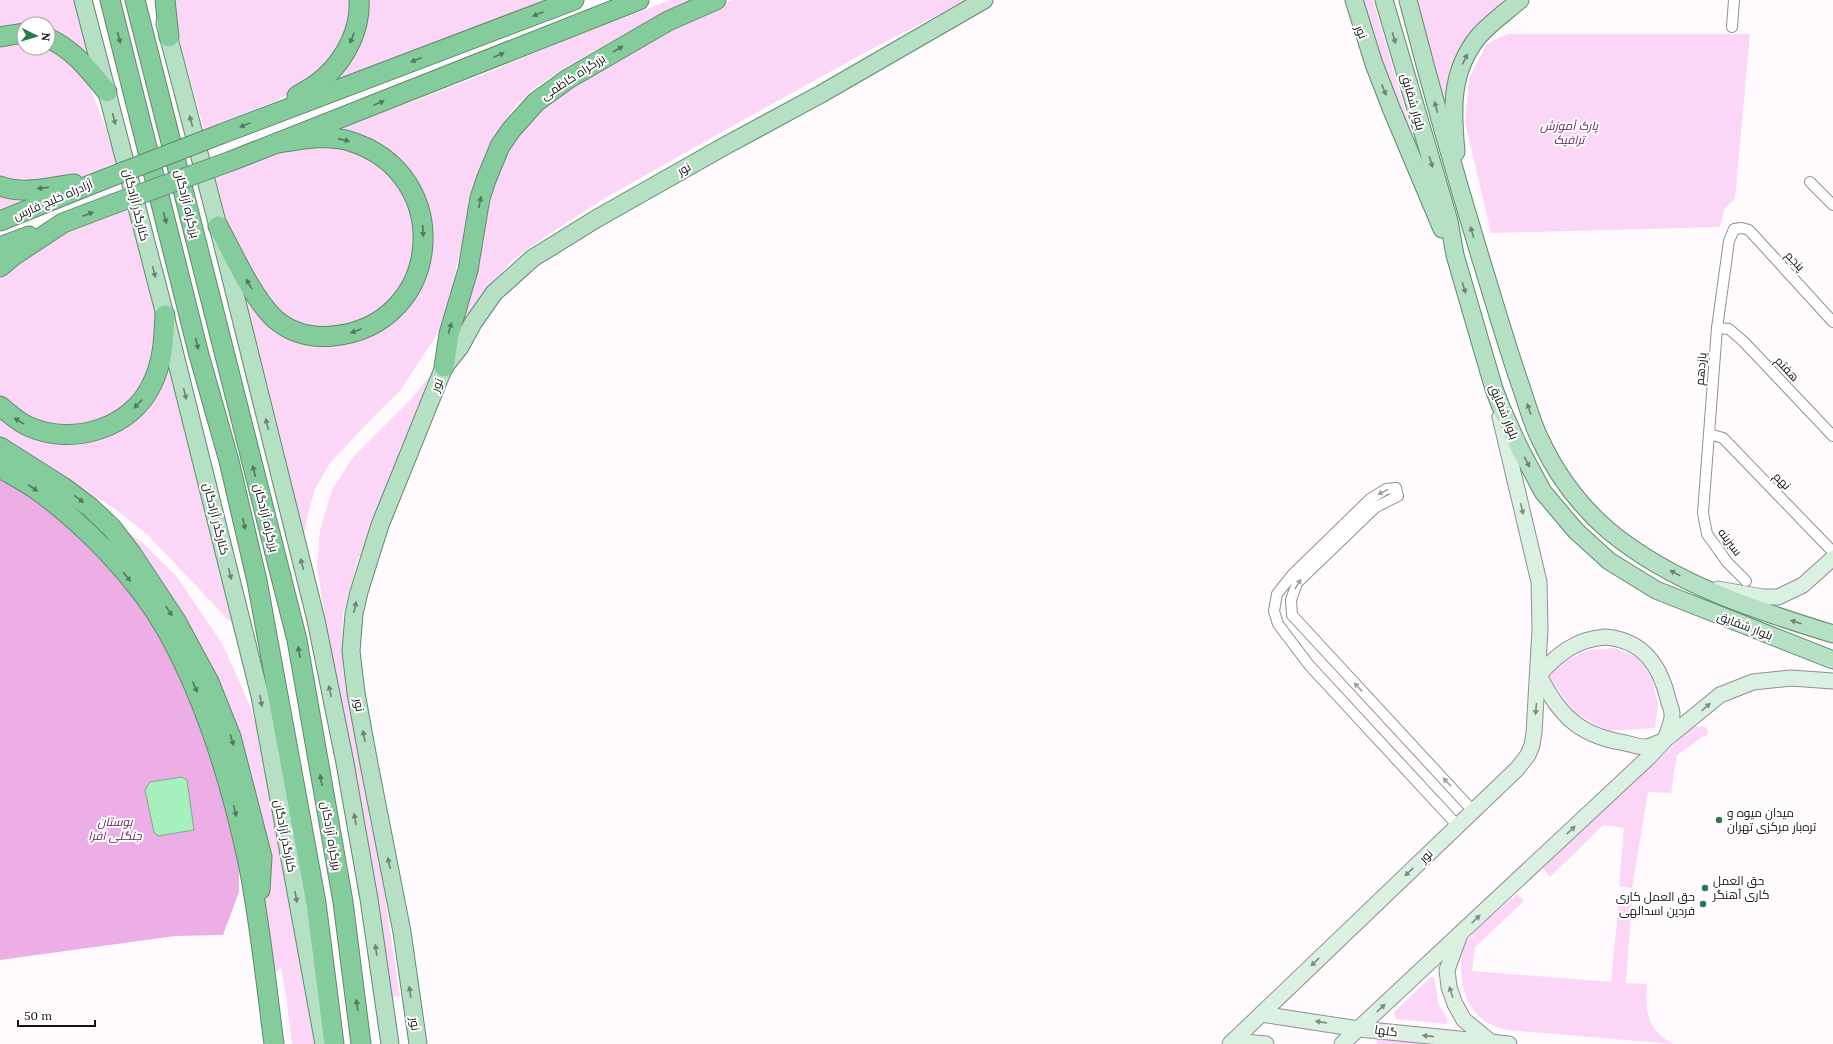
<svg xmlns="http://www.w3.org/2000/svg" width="1833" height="1044" font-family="Lora,Cairo,serif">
	<rect width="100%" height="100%" fill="#fefafe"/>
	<g fill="#fcd6f7">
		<path d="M0,0h81l18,74 -51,-43v-7h-24l-24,7z"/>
		<path d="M169,0h184v12l-14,38 -37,37 -24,13 -74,30z"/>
		<path d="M365,0h187l-240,93z"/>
		<path d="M670,0h28l-31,12 -37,19 -65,37 -32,21 -19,19 -17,26 -28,64 -4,37 -9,33 -3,25 -15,40 -38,58 -22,21 -48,51 -15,26 -7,25 -5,28 -73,-284 33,63 11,9 22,10 88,-17 46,-86 -6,-40 -21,-29 -93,-35c93,-23 178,-61 266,-97 31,-12 63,-24 94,-36z"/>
		<path d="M733,0h235l-93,47 -130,72 -140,79 -60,39 -31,22 -33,35 -30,54 35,-153 23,-52 35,-38 141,-86z"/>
		<path d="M1357,0h16l51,175z"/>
		<path d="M1416,0h97l-34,28 -29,91z"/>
		<path d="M1507,34h243l-15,164 -11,11 -4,18 -229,6 -26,-111 4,-44 18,-34z"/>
		<path d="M24,39v9h24l16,6 24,29 18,45 10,34 -44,20 -72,-1v-138z"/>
		<path d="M340,143l49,27 24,40 3,44 -18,42 -50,33h-42l-35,-21 -42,-78 -15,-58 70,-24z"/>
		<path d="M63,188l-63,25v-22z"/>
		<path d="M128,207l27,108 1,21 -1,18 -17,42 -43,29 -51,1 -44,-26v-126l57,-39z"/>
		<path d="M168,354l67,273 -88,-93 -33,-26 -114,-67v-28l22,15 91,1z"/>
		<path d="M430,376l-19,57 -54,130 -14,52 -1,34 7,55 31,159 20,133 -9,1 -14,-104 -16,-94 -15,-75 -11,-44 -18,-113 3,-37 12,-40 21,-33 59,-59z"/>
		<path d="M0,453l122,75 21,15 34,34 46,68 29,66 12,43 54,290h-26l-6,-49 -5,-27 -8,6 -13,-80 -260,-434z"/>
		<path d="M1615,648l23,10 14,20 6,26 -3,24 -48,3 -33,-19 -26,-37 19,-15 22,-10z"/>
		<path d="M1702,726l5,2 1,5 -2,3 -4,1 -25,18 -6,38 -23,-1 -16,96 -13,-2 5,-58 -21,-3 -53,52 -7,-9 149,-140z"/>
		<path d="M1517,894l7,7 -49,46 -3,24 139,11 8,-82 13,1 -6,82 21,1c-2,29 0,45 26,60l-166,-14c-14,-3 -27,-10 -35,-22 -11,-15 -15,-49 -6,-65 10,-16 37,-36 51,-49z"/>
		<path d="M1431,977h2c4,6 3,19 6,28 3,6 11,14 8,19l-51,-5 -2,-7z"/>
		<path d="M1378,1038l79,6h-81z"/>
	</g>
	<path fill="#edaee5" d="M0,474l70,50 61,67 35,52 44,102 29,113v34l-16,43 -48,1 -175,24z"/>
	<path fill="#a5f0bd" stroke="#79ad8a" d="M182,777l5,3 7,50 -36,6 -4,-4 -9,-42 5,-8z"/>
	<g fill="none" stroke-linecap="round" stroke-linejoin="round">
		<defs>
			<g id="street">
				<path d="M1732,27l2,-27"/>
				<path d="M1810,182l23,23"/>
				<path d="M1717,328l12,1 14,12 90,95"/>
				<path d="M1709,434l14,4 110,114"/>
				<path d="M1746,581l-19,-19 -20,-28 -4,-21 14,-185 12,-87 5,-12 8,-1 7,2 84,92"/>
				<path d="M1457,825l-148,-160 -31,-41 -4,-13 3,-17 15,-19 78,-76 16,-10 10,-1 2,8 -22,11 -79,76 -6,17 1,15 181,196"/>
			</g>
			<g id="secondary">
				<path d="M1718,589l45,8h15l25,-12 30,-27"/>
				<path d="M1605,637c38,3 55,28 63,62 1,5 4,10 4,15 1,7 -5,19 -7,26 -6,2 -14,7 -20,7 -8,0 -17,-4 -25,-5 -43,-8 -62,-29 -81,-67 18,-21 38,-36 66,-38z"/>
				<path d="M1459,937l-12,33 2,17 6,17 9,16 28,23"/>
				<path d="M1261,1014l98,15 150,15"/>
				<path d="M1233,1041l33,3"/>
				<path d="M1230,1044l287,-275 11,-14 4,-10 2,-12 6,-104 -1,-47 -39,-165"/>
				<path d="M1342,1044l307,-287 16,-17 55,-45 33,-13 38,-4 42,3"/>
			</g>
			<g id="primary">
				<path d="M83,0l82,315 95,381 64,348"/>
				<path d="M1354,0l20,64 17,44 51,121"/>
				<path d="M1384,0l65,221 6,34 39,134 7,18 18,40 24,45 33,39 33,30 47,29 177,70"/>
				<path d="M1408,0c23,89 48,178 75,266 12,39 23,77 36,115 7,19 12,40 21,58 16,35 40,67 69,92 64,53 146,79 224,103"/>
				<path d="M165,23l53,203 98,394 29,143 24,136 21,145"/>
				<path d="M1456,152c-4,-42 -6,-80 22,-115 12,-14 28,-25 42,-37"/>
				<path d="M418,1044l-16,-112 -33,-168 -13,-71 -5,-42 3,-37 5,-22 21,-67 64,-158 16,-20 13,-24 21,-30 39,-35 63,-39 127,-72 98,-53 163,-94"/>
			</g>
			<g id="highway">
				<path d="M110,0l89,355 30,106 28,120 59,322 18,141"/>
				<path d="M135,0l162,640 46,262 18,142"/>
				<path d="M165,0l4,37"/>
				<path d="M0,37l24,-4"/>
				<path d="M48,38c26,12 41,32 59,54"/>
				<path d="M297,96c10,-6 20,-11 28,-19 21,-19 36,-49 34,-77"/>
				<path d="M221,134l353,-134"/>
				<path d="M231,161l408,-161"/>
				<path d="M0,186c24,9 50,1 74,-2"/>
				<path d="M0,221l105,-42"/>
				<path d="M218,226c14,26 35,73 57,93 16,14 37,19 58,17 111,-11 123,-163 16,-195 -23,-7 -49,-1 -72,2"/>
				<path d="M0,247l29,-11"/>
				<path d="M0,267l13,-11 50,-33 50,-19"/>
				<path d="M444,367l5,-33 19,-64 12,-72 6,-18 14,-34 11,-16 25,-28 32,-23 100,-58 48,-21"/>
				<path d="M0,406c9,7 19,17 30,21 43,19 102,1 122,-43 11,-22 12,-45 13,-69"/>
				<path d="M0,447l63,40 28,21 20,19 20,26 45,68 33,61 22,55 31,120 -2,33"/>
				<path d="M0,468c12,7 26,14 37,22 49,36 99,87 129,139 40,71 65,154 82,233 12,60 18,121 26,182"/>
			</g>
		</defs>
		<use href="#street" stroke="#938e92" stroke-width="12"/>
		<use href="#secondary" stroke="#938e92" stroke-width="17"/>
		<use href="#primary" stroke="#5d8b6c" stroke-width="19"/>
		<use href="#highway" stroke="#5d8b6c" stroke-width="21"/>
		<use href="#street" stroke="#fff" stroke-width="10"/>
		<use href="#secondary" stroke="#daf0e1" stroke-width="15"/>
		<use href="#primary" stroke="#b6e0c4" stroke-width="17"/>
		<use href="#highway" stroke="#85cc9c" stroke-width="19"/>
		<defs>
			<g id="highway-bridge">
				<path d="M105,179l116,-45"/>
				<path d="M113,204l118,-43"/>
			</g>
		</defs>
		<use href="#highway-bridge" stroke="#5d8b6c" stroke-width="21" stroke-linecap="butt"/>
		<use href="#highway-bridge" stroke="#85cc9c" stroke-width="19"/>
	</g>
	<defs><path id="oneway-solid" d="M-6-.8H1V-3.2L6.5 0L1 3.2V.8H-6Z"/></defs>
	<g fill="#52785e">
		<use href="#oneway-solid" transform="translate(538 14) rotate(158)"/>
		<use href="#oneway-solid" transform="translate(119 38) rotate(76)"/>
		<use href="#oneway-solid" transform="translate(352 38) rotate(112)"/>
		<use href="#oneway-solid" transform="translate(618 49) rotate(-31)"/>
		<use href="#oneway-solid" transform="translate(499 55) rotate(-22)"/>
		<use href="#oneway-solid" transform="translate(416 60) rotate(159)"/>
		<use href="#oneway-solid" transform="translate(379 103) rotate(-22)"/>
		<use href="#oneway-solid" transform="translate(245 125) rotate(158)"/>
		<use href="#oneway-solid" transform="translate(344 140) rotate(13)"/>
		<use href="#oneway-solid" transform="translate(43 188) rotate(173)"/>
		<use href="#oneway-solid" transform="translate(480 202) rotate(-79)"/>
		<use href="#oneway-solid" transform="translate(88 214) rotate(-21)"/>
		<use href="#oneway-solid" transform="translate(165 218) rotate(76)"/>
		<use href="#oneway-solid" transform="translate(423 231) rotate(87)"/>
		<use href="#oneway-solid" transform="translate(249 284) rotate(-121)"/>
		<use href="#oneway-solid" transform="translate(450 328) rotate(-74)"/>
		<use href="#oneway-solid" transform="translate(356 331) rotate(159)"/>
		<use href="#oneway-solid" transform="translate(197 344) rotate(76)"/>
		<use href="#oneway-solid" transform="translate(138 404) rotate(133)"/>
		<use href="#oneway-solid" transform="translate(19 421) rotate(-148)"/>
		<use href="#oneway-solid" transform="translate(254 471) rotate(-104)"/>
		<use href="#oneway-solid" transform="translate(33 488) rotate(33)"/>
		<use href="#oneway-solid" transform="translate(79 499) rotate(37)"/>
		<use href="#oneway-solid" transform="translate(244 524) rotate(77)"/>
		<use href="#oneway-solid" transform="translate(127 577) rotate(51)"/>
		<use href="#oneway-solid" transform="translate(169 611) rotate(57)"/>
		<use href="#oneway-solid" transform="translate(299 652) rotate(-100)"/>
		<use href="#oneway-solid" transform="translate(195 687) rotate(67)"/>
		<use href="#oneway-solid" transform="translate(232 740) rotate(73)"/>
		<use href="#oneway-solid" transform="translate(321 780) rotate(-100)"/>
		<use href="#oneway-solid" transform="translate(235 811) rotate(75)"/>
		<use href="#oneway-solid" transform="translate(357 1005) rotate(-98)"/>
	</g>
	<g fill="#6d8374">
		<use href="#oneway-solid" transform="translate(1394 38) rotate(74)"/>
		<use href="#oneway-solid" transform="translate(1465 59) rotate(-65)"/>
		<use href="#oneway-solid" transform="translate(1384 90) rotate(69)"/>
		<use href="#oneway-solid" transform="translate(1436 107) rotate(-105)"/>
		<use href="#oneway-solid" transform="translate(114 119) rotate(76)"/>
		<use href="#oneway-solid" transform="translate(191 121) rotate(-105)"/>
		<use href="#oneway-solid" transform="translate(1431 162) rotate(73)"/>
		<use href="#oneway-solid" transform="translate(1472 232) rotate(-107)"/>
		<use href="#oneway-solid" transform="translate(154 272) rotate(76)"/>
		<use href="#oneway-solid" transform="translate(1464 288) rotate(74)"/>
		<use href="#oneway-solid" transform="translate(185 394) rotate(76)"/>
		<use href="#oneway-solid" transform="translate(1529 409) rotate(-109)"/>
		<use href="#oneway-solid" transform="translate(267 424) rotate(-104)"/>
		<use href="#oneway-solid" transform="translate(1527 462) rotate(61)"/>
		<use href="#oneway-solid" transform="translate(302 564) rotate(-104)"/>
		<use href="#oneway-solid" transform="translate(1675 573) rotate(-152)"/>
		<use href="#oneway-solid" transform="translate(230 574) rotate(76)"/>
		<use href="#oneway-solid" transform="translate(355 607) rotate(-78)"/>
		<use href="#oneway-solid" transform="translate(1796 622) rotate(-163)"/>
		<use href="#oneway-solid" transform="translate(330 691) rotate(-102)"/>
		<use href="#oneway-solid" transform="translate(261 701) rotate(80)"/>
		<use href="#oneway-solid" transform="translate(364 736) rotate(-100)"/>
		<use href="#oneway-solid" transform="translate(355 819) rotate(-100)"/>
		<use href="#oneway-solid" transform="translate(389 863) rotate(-102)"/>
		<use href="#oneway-solid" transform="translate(296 897) rotate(79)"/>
		<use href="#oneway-solid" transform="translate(376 950) rotate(-98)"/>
		<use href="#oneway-solid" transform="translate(410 992) rotate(-98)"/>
	</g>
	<g fill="#a1a0a1">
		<use href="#oneway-solid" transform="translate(1383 492) rotate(154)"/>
		<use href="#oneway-solid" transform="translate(1298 584) rotate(-59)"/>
		<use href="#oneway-solid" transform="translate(1358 687) rotate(-133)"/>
		<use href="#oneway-solid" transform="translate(1447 782) rotate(-133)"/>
	</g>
	<g fill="#808c84">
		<use href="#oneway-solid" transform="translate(1522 509) rotate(77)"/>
		<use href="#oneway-solid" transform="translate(1706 707) rotate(-41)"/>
		<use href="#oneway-solid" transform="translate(1536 709) rotate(95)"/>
		<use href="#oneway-solid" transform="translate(1571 830) rotate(-43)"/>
		<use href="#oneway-solid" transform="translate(1409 872) rotate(136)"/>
		<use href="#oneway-solid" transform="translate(1476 919) rotate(-43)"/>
		<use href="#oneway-solid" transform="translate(1315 962) rotate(136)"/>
		<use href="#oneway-solid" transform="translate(1451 992) rotate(-108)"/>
		<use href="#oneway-solid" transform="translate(1381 1008) rotate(-43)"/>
		<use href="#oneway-solid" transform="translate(1321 1022) rotate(-172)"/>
		<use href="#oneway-solid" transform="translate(1428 1036) rotate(-174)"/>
	</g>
	<g fill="#2a7b4c" stroke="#fff" stroke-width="1.5">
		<circle cx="1719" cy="820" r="4"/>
		<circle cx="1705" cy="888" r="4"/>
		<circle cx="1703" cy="904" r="4"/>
	</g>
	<g text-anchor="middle" stroke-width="4" stroke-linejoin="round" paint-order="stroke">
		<g font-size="12" fill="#131113" stroke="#fff">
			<text transform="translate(1361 32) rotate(67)" y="4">نور</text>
			<text transform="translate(573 77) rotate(-33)" y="4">بزرگراه کاظمی</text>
			<text transform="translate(1413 102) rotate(74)" y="4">بلوار شقایق</text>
			<text transform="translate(684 169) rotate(-30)" y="4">نور</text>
			<text transform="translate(53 200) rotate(-23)" y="4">آزادراه خلیج فارس</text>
			<text transform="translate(187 204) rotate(76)" y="4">بزرگراه آزادگان</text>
			<text transform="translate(136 205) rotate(76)" y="4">کنارگذر آزادگان</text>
			<text transform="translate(1795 261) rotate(47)" y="4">پنجم</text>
			<text transform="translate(1701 369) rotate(-85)" y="4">یازدهم</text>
			<text transform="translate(1787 369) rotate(47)" y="4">هفتم</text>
			<text transform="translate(437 385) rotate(-68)" y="4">نور</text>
			<text transform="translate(1504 412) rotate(68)" y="4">بلوار شقایق</text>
			<text transform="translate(1782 481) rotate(46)" y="4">نهم</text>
			<text transform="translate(266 518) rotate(76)" y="4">بزرگراه آزادگان</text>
			<text transform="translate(216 519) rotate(76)" y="4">کنارگذر آزادگان</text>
			<text transform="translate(1730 542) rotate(53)" y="4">سبزینه</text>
			<text transform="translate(1745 626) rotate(21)" y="4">بلوار شقایق</text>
			<text transform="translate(359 705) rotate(80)" y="4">نور</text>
			<text transform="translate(285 836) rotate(79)" y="4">کنارگذر آزادگان</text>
			<text transform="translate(331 836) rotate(80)" y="4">بزرگراه آزادگان</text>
			<text transform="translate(1426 856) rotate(-44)" y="4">نور</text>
			<text transform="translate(415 1024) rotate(82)" y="4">نور</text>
			<text transform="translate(1386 1031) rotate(8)" y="4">گلها</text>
		</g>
		<g font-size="12" font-style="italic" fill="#6b2365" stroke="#fff">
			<text x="1569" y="130">پارک آموزش<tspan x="1569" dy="14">ترافیک</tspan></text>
			<text x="115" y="826">بوستان<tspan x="115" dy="14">جنگلی افرا</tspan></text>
		</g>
		<g font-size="12" fill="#131113" stroke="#fff" text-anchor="start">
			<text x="1727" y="817">میدان میوه و<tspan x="1727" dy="14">تره‌بار مرکزی تهران</tspan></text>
			<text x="1713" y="885">حق العمل<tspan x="1713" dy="14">کاری آهنگر</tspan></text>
			<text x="1695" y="901" text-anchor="end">حق العمل کاری<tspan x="1695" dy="14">فردین اسدالهی</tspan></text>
		</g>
	</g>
	<g transform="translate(36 36) rotate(95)"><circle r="19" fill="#ffffff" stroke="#a1a0a1"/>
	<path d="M0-3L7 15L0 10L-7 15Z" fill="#2a7b4c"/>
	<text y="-6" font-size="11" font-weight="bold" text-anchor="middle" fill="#131113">N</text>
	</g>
	<path d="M18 1020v6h77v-6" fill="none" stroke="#131113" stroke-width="2"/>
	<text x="24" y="1020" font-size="12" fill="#131113" stroke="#ffffff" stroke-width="3" paint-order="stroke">50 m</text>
</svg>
